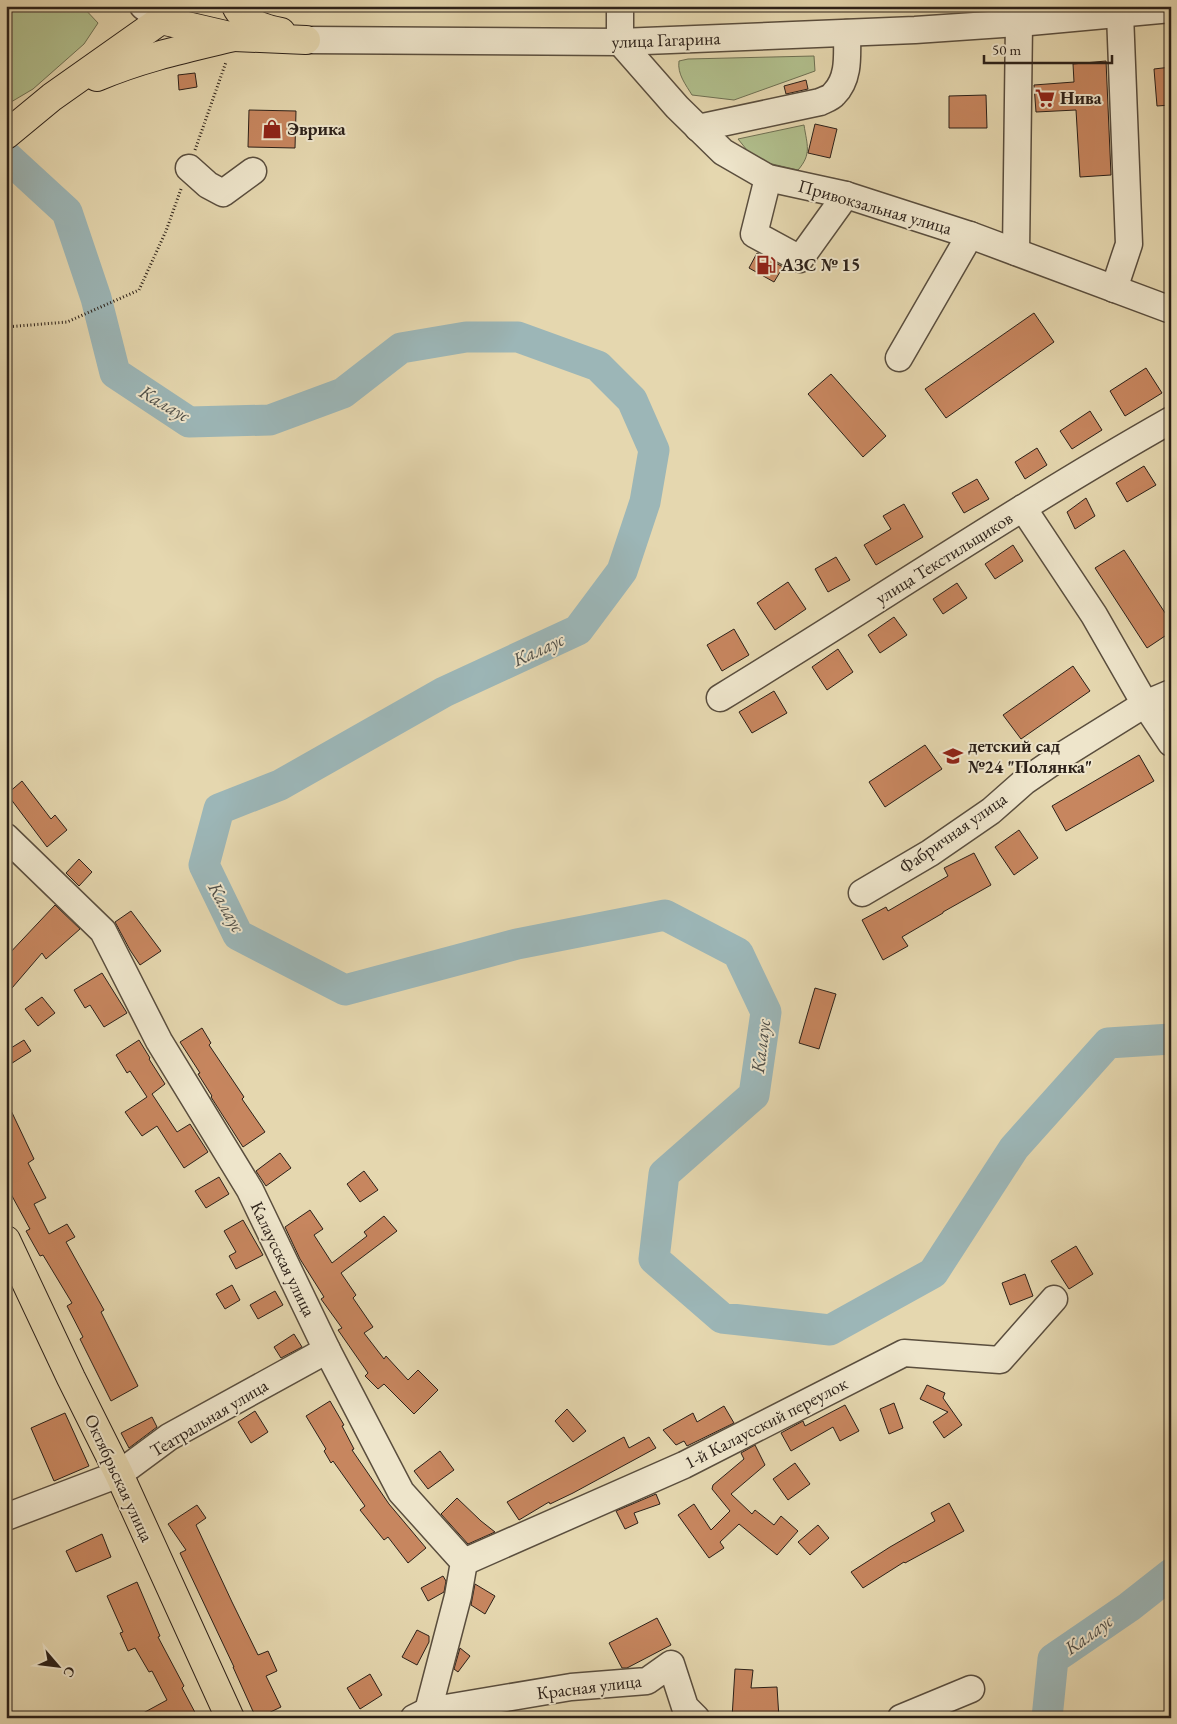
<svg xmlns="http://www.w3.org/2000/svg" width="1177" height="1724" font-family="'EB Garamond',serif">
	<rect width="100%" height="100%" fill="#e5d7af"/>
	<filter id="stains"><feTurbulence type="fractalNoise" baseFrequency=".004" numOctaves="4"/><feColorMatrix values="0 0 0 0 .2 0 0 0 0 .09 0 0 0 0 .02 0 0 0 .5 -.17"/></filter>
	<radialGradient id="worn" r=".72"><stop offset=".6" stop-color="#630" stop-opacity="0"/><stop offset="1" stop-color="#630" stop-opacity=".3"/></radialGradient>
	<g fill="#b1bf8d" stroke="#6e7053">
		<path d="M6,6h76l16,17 -14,21 -51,45 -27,16z"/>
		<path d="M814,56l1,15 -81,29 -42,-5c-6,-10 -15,-21 -13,-34l9,-2z"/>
		<path d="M804,125c3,20 8,29 -6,45l-43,-10 -17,-21z"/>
	</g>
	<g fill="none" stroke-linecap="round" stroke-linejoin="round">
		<g stroke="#9cb6b7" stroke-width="31">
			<path d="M6,156l61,56 29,86 19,75 74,49 81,-2 73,-27 58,-45 65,-11h52l80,29 34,34 22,50 -9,52 -23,69 -44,59 -134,62 -164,93 -61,24 -15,56 34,70 107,55 172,-46 148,-29 73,38 28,59 -12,83 -90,79 -10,85 68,59 108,12 103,-57 81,-125 94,-105 63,-4"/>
			<path d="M1047,1718l6,-59 76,-52 42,-33"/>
		</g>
	</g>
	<g fill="#c7865f" stroke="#2c2119">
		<path d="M1106,61l5,114 -31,2 -4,-67 -40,2 -2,-27 40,-3 -1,-18z"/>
		<path d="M1171,67v38l-14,1 -3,-37z"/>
		<path d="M195,73l2,14 -18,3 -1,-15z"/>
		<path d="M806,80l2,9 -22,5 -2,-8z"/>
		<path d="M986,95l1,33h-38v-32z"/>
		<path d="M249,110l47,1 -1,37 -47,-1z"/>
		<path d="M815,124l22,5 -7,29 -22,-5z"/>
		<path d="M757,253l26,14 -9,15 -25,-14z"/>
		<path d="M1034,313l20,29 -108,76 -21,-29z"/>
		<path d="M1146,368l16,25 -37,23 -15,-25z"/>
		<path d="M831,374l55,62 -23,21 -55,-63z"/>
		<path d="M1090,411l12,19 -30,19 -12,-18z"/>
		<path d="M1037,448l10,17 -22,14 -10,-17z"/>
		<path d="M1144,466l12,19 -29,17 -11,-19z"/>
		<path d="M977,479l12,20 -25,14 -12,-20z"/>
		<path d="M1086,498l9,18 -20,13 -8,-17z"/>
		<path d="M904,504l19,33 -47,28 -12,-20 27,-16 -8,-13z"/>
		<path d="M1013,545l10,16 -28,18 -10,-15z"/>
		<path d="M1124,550l47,72v10l-24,16 -52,-80z"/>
		<path d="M836,557l14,23 -22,12 -13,-23z"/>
		<path d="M788,582l18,27 -31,21 -18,-27z"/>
		<path d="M957,583l10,15 -24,16 -10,-15z"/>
		<path d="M894,617l13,18 -27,18 -12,-18z"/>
		<path d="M734,629l15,26 -27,16 -15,-26z"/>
		<path d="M838,649l15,23 -26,18 -15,-23z"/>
		<path d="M1073,666l17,25 -69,48 -18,-24z"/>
		<path d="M774,691l13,22 -35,20 -13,-21z"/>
		<path d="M925,745l17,24 -57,38 -16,-25z"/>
		<path d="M1139,755l15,26 -88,50 -14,-25z"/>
		<path d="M22,781l29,38 4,-4 12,15 -20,17 -40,-53z"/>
		<path d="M1019,830l19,28 -24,17 -19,-28z"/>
		<path d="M974,853l17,32 -48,27v1l-41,24 6,9 -25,14 -21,-40 24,-13 2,4 60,-35 -4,-8z"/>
		<path d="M79,859l13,13 -13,14 -13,-13z"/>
		<path d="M55,905l25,24 -34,30 -4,-6 -36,42v-38z"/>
		<path d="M131,911l30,40 -21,14 -10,-15 -15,-28z"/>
		<path d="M102,973l25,40 -23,14 -14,-22 -5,3 -11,-18z"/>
		<path d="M815,988l21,6 -17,55 -20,-6z"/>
		<path d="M42,997l13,16 -17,13 -13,-17z"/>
		<path d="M202,1028l9,15 -2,2 35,52 -2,2 23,33 -22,15 -32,-50 1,-1 -14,-22 2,-1 -20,-31z"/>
		<path d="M24,1040l7,11 -25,16v-16z"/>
		<path d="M139,1040l11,18 -1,1 16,25 -13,10 25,38 13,-8 18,28 -24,16 -27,-42 -15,10 -17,-24 22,-15 -17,-26 -3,2 -11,-18z"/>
		<path d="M6,1100l28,59 -6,4 18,35 -12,6 15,30 18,-10 8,13 -9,5 38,68 -3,2 37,74 -27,15 -31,-62 3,-2 -16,-31 5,-3 -29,-48 -3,1 -14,-25 4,-2 -24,-44z"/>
		<path d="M280,1153l11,15 -25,18 -10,-15z"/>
		<path d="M364,1171l14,19 -18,12 -13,-18z"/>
		<path d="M219,1177l10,17 -23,14 -11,-17z"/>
		<path d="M310,1210l13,19 -9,6 18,28 35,-27 -3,-4 20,-16 13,15 -56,42 15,22 -3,3 20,29 -9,6 20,26 2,-3 22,24 10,-10 20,20 -24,24 -30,-30 -6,5 -13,-13 3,-3 -30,-43 4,-2 -21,-29 3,-2 -24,-38 -15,-32z"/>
		<path d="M243,1220l20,35 -27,14 -7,-13 7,-4 -12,-21z"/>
		<path d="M1076,1246l17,28 -24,15 -18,-28z"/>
		<path d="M1025,1274l8,22 -23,9 -8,-22z"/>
		<path d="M232,1285l8,15 -15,9 -9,-15z"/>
		<path d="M275,1291l8,14 -25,14 -8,-14z"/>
		<path d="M294,1334l8,13 -21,11 -7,-11z"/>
		<path d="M927,1385l18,8 -2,5 19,27 -18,13 -11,-16 15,-10 -28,-13z"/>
		<path d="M330,1401l14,24 -2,1 12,23 -2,1 37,54 37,44 -18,15 -20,-26 -4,3 -24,-30 5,-4 -32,-45 -2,2 -7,-12 2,-2 -20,-33z"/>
		<path d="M894,1403l9,25 -14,6 -9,-25z"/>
		<path d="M845,1405l14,26 -19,10 -7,-14 -42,24 -10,-18 22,-12 2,5z"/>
		<path d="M724,1406l10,17 -47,23 -3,-5 -8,4 -13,-15 30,-17 4,9z"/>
		<path d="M567,1409l19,22 -13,11 -18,-21z"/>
		<path d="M255,1411l13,21 -17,11 -13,-21z"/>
		<path d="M65,1413l24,53 -35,15 -23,-53z"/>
		<path d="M152,1417l5,10 -28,21 -8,-15z"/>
		<path d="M624,1437l5,11 20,-11 7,11 -83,45 -23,11 -1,-2 -30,18 -12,-18z"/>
		<path d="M755,1445l10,20 -34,29 21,20 3,-4 19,15 7,-9 17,15 -21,24 -38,-31 -19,18 4,6 -15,10 -31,-43 16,-11 17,26 19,-19 -18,-22 1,-4 31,-26 -3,-6z"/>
		<path d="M440,1451l14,19 -26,19 -14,-18z"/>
		<path d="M795,1463l15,21 -22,16 -15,-21z"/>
		<path d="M656,1494l4,10 -26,9 4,10 -13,6 -9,-18z"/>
		<path d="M457,1498l24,23 14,11 -27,12 -27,-30z"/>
		<path d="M949,1503l15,28 -59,32 -1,-1 -41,26 -12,-16 39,-25 45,-26 -4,-8z"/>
		<path d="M197,1505l9,13 -10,7 36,77 26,53 10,-4 9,20 -11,5 15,31 -23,11h-2l-23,-51h1l-54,-114 6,-3 -18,-26z"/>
		<path d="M818,1525l11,13 -19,17 -12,-13z"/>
		<path d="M102,1534l9,23 -35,15 -10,-21z"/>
		<path d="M443,1576l3,5 -2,11 -16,9 -7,-13z"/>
		<path d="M137,1582l23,54 -2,1 26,49 -2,2 16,30h-64l33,-18 -15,-29 -3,1 -14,-24 -7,3 -8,-18 3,-1 -16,-36z"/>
		<path d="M475,1584l20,12 -10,18 -14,-9z"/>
		<path d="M657,1618l14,27 -44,23h-5l-13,-25z"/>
		<path d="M417,1630l12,6v6l-12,23 -15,-8z"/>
		<path d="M460,1648l10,8 -12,16 -4,-3z"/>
		<path d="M735,1669l18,1 -2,18 26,-1 2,31h-47z"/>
		<path d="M370,1674l12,21 -22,14 -13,-21z"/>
	</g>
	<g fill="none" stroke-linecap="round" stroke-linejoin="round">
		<defs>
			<g id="minor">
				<path d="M143,6l18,14"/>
				<path d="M620,6v36l57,65 46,45 45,26 78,17 124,40 201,75"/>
				<path d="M306,40l314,2 295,-12 104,-7 152,-14"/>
				<path d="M698,128l122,-26c4,-2 11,-4 14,-8 16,-16 13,-40 13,-61"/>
				<path d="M189,168l19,17 15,8 30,-22"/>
				<path d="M768,178l-14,56 46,25 46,-64"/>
				<path d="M1016,252l3,-229"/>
				<path d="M1114,289l15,-45 -9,-230"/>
				<path d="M899,358l71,-123"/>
				<path d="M1023,508l71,107 51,89 26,39"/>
				<path d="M720,698c151,-92 297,-191 451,-278"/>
				<path d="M6,837l97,94 56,110 91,149 77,160 74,142 63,70 -6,34 -30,115"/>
				<path d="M862,893l68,-40 61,-42 34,-30 38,-26 82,-51 26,-11"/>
				<path d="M6,1517l113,-43 50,-37 158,-87"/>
				<path d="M464,1562l220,-97 220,-112 96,7 54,-61"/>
				<path d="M414,1718l14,-7 143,-24 76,-6 24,-17 14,43 11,11"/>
				<path d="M901,1718l70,-29"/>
			</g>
			<g id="major">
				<path d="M236,6c7,16 29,23 45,26"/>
				<path d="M161,20l73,17 72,3"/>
				<path d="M97,77c44,-19 91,-29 137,-40"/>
				<path d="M6,135l46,-38 109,-77 13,-14"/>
				<path d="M6,1240l65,138 48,96 111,244"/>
			</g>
		</defs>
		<use href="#minor" stroke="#5a4e3e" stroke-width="29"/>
		<use href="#major" stroke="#2c2119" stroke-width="30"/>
		<g stroke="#2c2119" stroke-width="3" stroke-dasharray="1 2.5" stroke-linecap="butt">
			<path d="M195,150l31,-88"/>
			<path d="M6,327l61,-5 72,-32 27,-59 15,-42"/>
		</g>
		<use href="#minor" stroke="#eee5cb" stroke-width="26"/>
		<use href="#major" stroke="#e5d7af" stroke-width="28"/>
	</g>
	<defs>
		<symbol id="supermarket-bare" viewBox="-9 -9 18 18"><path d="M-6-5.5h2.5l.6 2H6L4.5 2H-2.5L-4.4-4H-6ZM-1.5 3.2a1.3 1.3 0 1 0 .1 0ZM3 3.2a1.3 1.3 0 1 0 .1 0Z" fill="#8f2418" stroke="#eee5cb" stroke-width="2.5" paint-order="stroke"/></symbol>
		<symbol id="shop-bare" viewBox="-9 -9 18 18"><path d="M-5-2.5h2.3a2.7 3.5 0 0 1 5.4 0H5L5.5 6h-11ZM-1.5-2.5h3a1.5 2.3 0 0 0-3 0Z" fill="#8f2418" stroke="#eee5cb" stroke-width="2.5" paint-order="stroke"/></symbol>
		<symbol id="fuel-bare" viewBox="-9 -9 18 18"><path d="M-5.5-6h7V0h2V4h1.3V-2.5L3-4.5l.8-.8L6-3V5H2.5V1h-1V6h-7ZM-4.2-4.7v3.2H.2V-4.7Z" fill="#8f2418" stroke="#eee5cb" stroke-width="2.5" paint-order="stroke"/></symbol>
		<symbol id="school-bare" viewBox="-9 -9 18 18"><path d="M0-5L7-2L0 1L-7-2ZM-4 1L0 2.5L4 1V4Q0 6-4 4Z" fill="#8f2418" stroke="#eee5cb" stroke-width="2.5" paint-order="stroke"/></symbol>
	</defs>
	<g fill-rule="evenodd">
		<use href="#supermarket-bare" x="1031" y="84" width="28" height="28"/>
		<use href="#shop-bare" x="258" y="115" width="28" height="28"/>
		<use href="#fuel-bare" x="752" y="251" width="28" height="28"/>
		<use href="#school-bare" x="939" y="742" width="28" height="28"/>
	</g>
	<g text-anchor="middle" stroke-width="4" stroke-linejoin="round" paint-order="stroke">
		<g font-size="18" fill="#2c2119" stroke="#eee5cb">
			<text transform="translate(666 40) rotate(-2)" y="6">улица Гагарина</text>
			<text transform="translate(875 207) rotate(16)" y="6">Привокзальная улица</text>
			<text transform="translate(944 558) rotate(-32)" y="6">улица Текстильщиков</text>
			<text transform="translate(953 833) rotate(-35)" y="6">Фабричная улица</text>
			<text transform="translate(283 1259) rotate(64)" y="6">Калаусская улица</text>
			<text transform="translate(209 1418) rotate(-31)" y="6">Театральная улица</text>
			<text transform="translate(766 1423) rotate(-27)" y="6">1-й Калаусский переулок</text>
			<text transform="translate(119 1478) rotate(65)" y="6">Октябрьская улица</text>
			<text transform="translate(589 1687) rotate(-7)" y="6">Красная улица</text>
		</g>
		<g font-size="18" font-weight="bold" fill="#2c2119" stroke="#eee5cb" text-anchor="start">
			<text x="1060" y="104">Нива</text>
			<text x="287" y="135">Эврика</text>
			<text x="781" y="271">АЗС № 15</text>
			<text x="968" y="752">детский сад<tspan x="968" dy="21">№24 "Полянка"</tspan></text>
		</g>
		<g font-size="19" font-style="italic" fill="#4e4e48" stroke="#eee5cb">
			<text transform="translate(165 403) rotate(30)" y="7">Калаус</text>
			<text transform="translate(538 649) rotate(-25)" y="7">Калаус</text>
			<text transform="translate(227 907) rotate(61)" y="7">Калаус</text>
			<text transform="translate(760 1046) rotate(-83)" y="7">Калаус</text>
			<text transform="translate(1088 1634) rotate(-36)" y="7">Калаус</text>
		</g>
	</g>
	<rect width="1177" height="1724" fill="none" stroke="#e5d7af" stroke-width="25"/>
	<rect x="8" y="8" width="1162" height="1709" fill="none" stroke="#2c2119" stroke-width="2.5"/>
	<rect x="12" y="12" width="1152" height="1699" fill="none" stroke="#2c2119"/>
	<g transform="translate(58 1666) rotate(118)" stroke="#eee5cb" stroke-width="4" paint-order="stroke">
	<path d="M0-4L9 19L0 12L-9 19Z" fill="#2c2119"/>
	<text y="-8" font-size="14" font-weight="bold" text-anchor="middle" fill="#2c2119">С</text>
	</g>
	<path d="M984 55v8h128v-8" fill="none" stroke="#2c2119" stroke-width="2.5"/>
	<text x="992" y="55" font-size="15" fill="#2c2119" stroke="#eee5cb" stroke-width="4" paint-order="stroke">50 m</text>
	<rect width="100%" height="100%" filter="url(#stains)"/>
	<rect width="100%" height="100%" fill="url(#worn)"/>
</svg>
